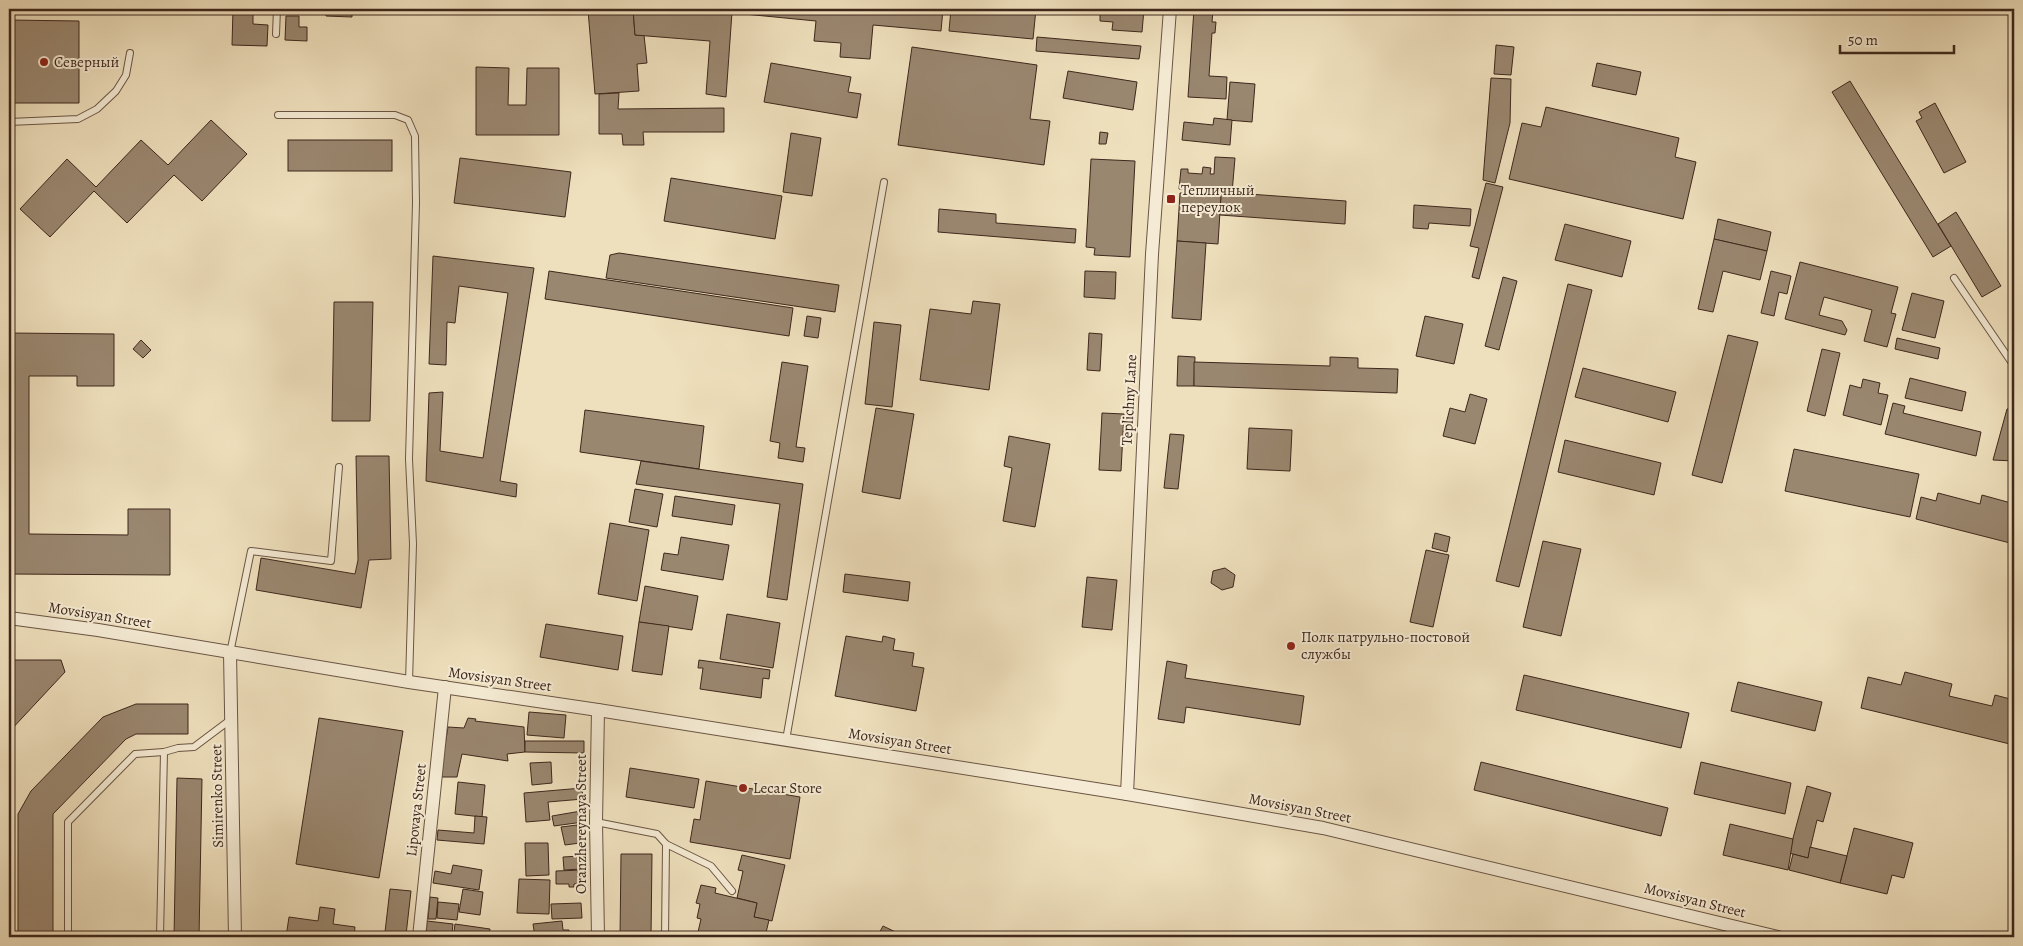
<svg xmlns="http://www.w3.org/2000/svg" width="2023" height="946" font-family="Alegreya,serif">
	<rect width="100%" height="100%" fill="#efe0bd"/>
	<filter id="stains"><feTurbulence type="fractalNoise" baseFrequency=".004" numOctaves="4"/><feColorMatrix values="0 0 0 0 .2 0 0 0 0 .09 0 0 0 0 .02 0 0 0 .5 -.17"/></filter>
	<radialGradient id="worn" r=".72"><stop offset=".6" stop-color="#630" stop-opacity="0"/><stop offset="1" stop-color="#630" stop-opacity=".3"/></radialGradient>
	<g fill="#9a8770" stroke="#3e271c">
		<path d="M233,9h20v15l15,1 -1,21 -35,-1z"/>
		<path d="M326,9h26v8l-26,-1z"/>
		<rect x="385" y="9" width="12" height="4"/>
		<path d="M602,9h31l2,26h9l3,28 -10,1 2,27 -44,3 -7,-84z"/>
		<path d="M633,9l99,3 -6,85 -20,-3 4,-53 -75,-6z"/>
		<path d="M745,9h198l-2,22 -68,-6 -3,34 -30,-2 1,-14 -27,-2 2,-20 -72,-7z"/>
		<path d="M951,9h85l-3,30 -84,-8z"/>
		<path d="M1100,9h44l-2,23 -30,-2 1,-8 -13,-1z"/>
		<path d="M1194,9l19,1 -1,12h4l-1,11h-3l-3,43 18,1 -1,22 -38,-2z"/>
		<path d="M286,16h13v11h8v14l-22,-1z"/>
		<path d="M9,20l70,1v82h-70z"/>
		<path d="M1037,37l104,9 -2,13 -103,-8z"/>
		<path d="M1496,45l18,2 -3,28 -17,-1z"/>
		<path d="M912,47l125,18 -7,54 20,2 -6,44 -146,-20z"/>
		<path d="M771,63l80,14 -3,15 13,2 -4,24 -93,-16z"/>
		<path d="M1597,63l44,9 -5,23 -44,-9z"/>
		<path d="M476,67l33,1 -1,37h18l1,-37h32v67h-83z"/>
		<path d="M1068,71l69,11 -4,28 -70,-12z"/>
		<path d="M1491,78l20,1 -1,44 -15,60 -12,-3z"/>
		<path d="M1850,81l101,165 -18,11 -101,-165z"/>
		<path d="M1230,82l25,2 -3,38 -25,-2z"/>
		<path d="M619,93l-1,16 106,-1v24h-81l1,13h-21l-1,-11h-23v-40z"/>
		<path d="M1935,103l31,59 -22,11 -28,-52 6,-3 -3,-6z"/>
		<path d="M1546,107l133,31 -4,19 21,5 -13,57 -174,-40 13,-56 19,4z"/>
		<path d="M1214,118l18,2 -2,25 -48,-5 2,-18 29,3z"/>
		<path d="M211,120l36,34 -45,47 -28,-26 -47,48 -33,-32 -44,46 -30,-28 47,-50 29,28 45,-47 27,25z"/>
		<path d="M1100,132l8,1 -2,11h-7z"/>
		<path d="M791,133l30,5 -9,58 -29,-4z"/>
		<rect x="288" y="140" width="104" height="31"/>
		<path d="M1215,157l20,1 -3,35 -53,-4 2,-20h7v4l14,1 1,-7 8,1 -1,6h4z"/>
		<path d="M460,158l111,14 -6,45 -111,-14z"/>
		<path d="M1091,159l44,2 -5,96 -36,-2 1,-7 -9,-1z"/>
		<path d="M671,178l111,18 -7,43 -111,-18z"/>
		<path d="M1486,183l17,4 -24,92 -7,-2 7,-29 -9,-2z"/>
		<path d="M1221,192l125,9 -1,23 -125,-9z"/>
		<path d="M1180,193l41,2 -3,49 -41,-3z"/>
		<path d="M1414,205l57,4 -1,17 -41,-3 -1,6 -15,-1z"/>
		<path d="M939,209l57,5v9l80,6 -1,14 -137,-11z"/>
		<path d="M1956,212l45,74 -19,11 -44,-73z"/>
		<path d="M1718,219l53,13 -4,19 -53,-12z"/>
		<path d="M1565,224l66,17 -9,36 -67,-17z"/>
		<path d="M1714,239l53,12 -7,29 -37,-9 -10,41 -15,-3z"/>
		<path d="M1177,241l29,2 -5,77 -29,-2z"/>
		<path d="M619,253l220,32 -4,27 -229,-34 4,-23z"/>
		<path d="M433,256l101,12 -34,213 17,3 -1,13 -90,-16 3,-88 14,-1 -3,59 43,7 25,-165 -49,-7 -4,37 -8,-1 -1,43 -17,-1z"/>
		<path d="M1800,262l98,25 -7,26 5,1 -9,33 -23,-6 8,-31 -48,-13 -5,18 23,6 5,9 -2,5 -60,-16z"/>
		<path d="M549,271l244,37 -4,28 -244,-37z"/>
		<path d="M1085,271l31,1 -1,27 -31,-2z"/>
		<path d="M1771,271l20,5 -4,18 -8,-2 -5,24 -13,-3z"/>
		<path d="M1503,277l14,4 -18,69 -14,-4z"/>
		<path d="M1568,284l24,6 -73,297 -23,-6z"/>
		<path d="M1912,293l32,8 -9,37 -33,-8z"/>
		<path d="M973,301l27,3 -11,86 -69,-10 10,-71 41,5z"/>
		<path d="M334,302h39l-3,119h-38z"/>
		<path d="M807,316l14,2 -3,20 -14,-2z"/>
		<path d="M1425,316l38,8 -9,40 -38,-8z"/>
		<path d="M874,322l27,3 -9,82 -27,-3z"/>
		<path d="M9,333l105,1v52h-37v-10h-48v158l99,1v-26h42v66l-161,-1z"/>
		<path d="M1089,333l13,1 -2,37 -13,-1z"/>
		<path d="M1728,335l30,7 -36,141 -30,-8z"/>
		<path d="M1897,338l43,10 -2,11 -43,-10z"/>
		<path d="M141,340l10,10 -8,8 -10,-9z"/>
		<path d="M1822,349l18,4 -15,63 -18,-5z"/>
		<path d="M1178,356l17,1 -1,29h-17z"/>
		<path d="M1330,357l28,1v10l40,1 -1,24 -203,-7v-24l136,4z"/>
		<path d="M782,362l26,4 -12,81 9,1 -2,14 -25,-4 2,-15 -10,-2z"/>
		<path d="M1583,368l93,24 -8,30 -93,-25z"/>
		<path d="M1910,378l56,14 -4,19 -57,-13z"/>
		<path d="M1863,379l17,4 -2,10 10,2 -7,30 -38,-10 7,-30 11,3z"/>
		<path d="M1470,394l17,5 -12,45 -32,-8 7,-28 15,4z"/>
		<path d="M1893,403l12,3 -2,7 78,19 -5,24 -91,-22z"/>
		<path d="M2014,407v54l-21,-1 14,-51z"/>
		<path d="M876,408l38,6 -14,85 -38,-7z"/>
		<path d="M585,410l119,16 -5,43 -119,-17z"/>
		<path d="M1102,413l22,1 -3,57 -22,-1z"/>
		<path d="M1249,428l43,2 -2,41 -43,-2z"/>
		<path d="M1170,434l14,1 -6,54 -14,-1z"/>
		<path d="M1009,436l41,8 -15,83 -32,-6 9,-53 -8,-2z"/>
		<path d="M1565,440l96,23 -7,32 -96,-23z"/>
		<path d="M1794,449l125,25 -9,43 -125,-26z"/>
		<path d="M356,456h33l2,103 -22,1 -8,48 -105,-18 5,-32 94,16 3,-14z"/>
		<path d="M641,461l162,23 -16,116 -20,-3 13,-93 -144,-20z"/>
		<path d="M635,489l28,5 -6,33 -28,-5z"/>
		<path d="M1938,493l42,11 2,-9 29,8 -1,7 4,1v33l-98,-25 5,-22 15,4z"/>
		<path d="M675,496l60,9 -3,20 -60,-9z"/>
		<path d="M610,523l39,7 -12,71 -39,-7z"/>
		<path d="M1435,533l15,4 -3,15 -15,-4z"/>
		<path d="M681,537l48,8 -6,35 -62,-10 3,-17 14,2z"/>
		<path d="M1543,541l38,8 -20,87 -38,-9z"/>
		<path d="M1426,550l23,5 -16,72 -23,-5z"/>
		<path d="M1225,568l10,7 -2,12 -11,3 -11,-7 2,-12z"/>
		<path d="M845,574l65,8 -2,19 -65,-9z"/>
		<path d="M1087,577l30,3 -5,50 -30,-3z"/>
		<path d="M645,586l53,10 -6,34 -53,-8z"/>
		<path d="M727,614l53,9 -7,45 -53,-9z"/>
		<path d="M639,622l30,4 -7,49 -30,-4z"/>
		<path d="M546,624l77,12 -5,34 -78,-13z"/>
		<path d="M846,636l36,6 1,-6 12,3 -2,11 21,3 -2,13 12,2 -8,43 -81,-15z"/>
		<path d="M9,660h52l4,12 -56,60z"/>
		<path d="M699,660l71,10 -1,9 -6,-1 -2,20 -61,-9 3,-21h-5z"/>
		<path d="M1167,661l20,4 -2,13 119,18 -4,29 -114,-18 -2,16 -26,-4z"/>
		<path d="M1905,672l47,12 -3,12 43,10 3,-11 19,5v45l-153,-37 7,-31 33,8z"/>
		<path d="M1524,675l165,38 -8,35 -165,-38z"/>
		<path d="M1738,682l84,20 -7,29 -84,-20z"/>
		<path d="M136,704h52v30h-52l-10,5 -73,75v123h-35v-123l13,-23 72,-74z"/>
		<path d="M529,712l37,3 -2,23 -37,-3z"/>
		<path d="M319,718l84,13 -24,147 -83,-14z"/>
		<path d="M468,718l8,1 -1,2 49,6 1,25 -18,2 1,7 -46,-7 -5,23h-17l8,-50 16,1z"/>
		<path d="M525,741h59v12l-59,-1z"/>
		<path d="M551,762l1,21 -20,2 -2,-22z"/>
		<path d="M1481,762l187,46 -7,28 -187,-46z"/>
		<path d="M1701,762l90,21 -6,31 -91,-20z"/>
		<path d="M630,768l69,11 -5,29 -68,-11z"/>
		<path d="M177,778l25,1 -3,158h-25z"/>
		<path d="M706,781l94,16 -10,62 -100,-17 4,-23 6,1z"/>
		<path d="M458,782l27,3 -3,32 -27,-3z"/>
		<path d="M1807,786l24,7 -8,29 -6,-2 -9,38 -19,-5z"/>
		<path d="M582,788l1,11 -35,3 2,18 -24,2 -2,-29z"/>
		<path d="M581,811l2,11 -29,4 -2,-10z"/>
		<path d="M475,816l12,1 -3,27 -47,-4 1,-10 36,3z"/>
		<path d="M1730,824l63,15 -5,31 -65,-15z"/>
		<path d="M577,825l3,18 -15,2 -4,-18z"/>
		<path d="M1854,828l59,15 -9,35 -12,-3 -5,19 -47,-11z"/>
		<path d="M525,843h23l1,32 -23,1z"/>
		<path d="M1810,847l37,9 -7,27 -51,-13 4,-16 15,4z"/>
		<path d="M621,854h31l-1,83h-31z"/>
		<path d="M742,855l43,10 -13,56 -18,-4 3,-14 -20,-5 6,-27 -5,-1z"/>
		<path d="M580,856l1,13 -17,1 -1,-13z"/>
		<path d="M453,865l29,5 -3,20 -46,-7 2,-12 16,3z"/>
		<path d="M583,870v13l-9,1v3h-5v-3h-13v-13z"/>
		<path d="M519,879l31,1 -1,34 -32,-1z"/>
		<path d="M701,885l15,3 -1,5 42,10 -3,14 15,3 -4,17 -23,-3 -1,3h-3l-24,-5 -1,4 -15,-4 3,-13 -4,-1 3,-14 -4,-1z"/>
		<path d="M390,889l21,2 -5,44 -21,-3z"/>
		<path d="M463,889l20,3 -3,23 -21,-3z"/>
		<path d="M430,897l8,1 -2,21h-8z"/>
		<path d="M438,902l21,2 -2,16 -20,-2z"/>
		<path d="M581,903l1,15 -30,1 -1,-15z"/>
		<path d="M320,907l15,2 -2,15 22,3 -1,10h-68l3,-20 29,4z"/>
		<path d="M427,921l26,3 -1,9 -19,-2v6h-7z"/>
		<path d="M562,921l1,9h6l1,7h-35l-2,-13z"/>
		<path d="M455,924l35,5 -1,7 -35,-4z"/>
		<path d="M883,926l21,10v1h-27z"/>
		<path d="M454,933l19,3v1h-19z"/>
	</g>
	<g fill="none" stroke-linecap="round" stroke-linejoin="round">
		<defs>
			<g id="lane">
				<path d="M276,34l1,-25"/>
				<path d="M278,115h117l13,5 7,16 1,67 -7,256 4,85 -4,138"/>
				<path d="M9,122l69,-3 19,-10 19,-18 10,-16 4,-22"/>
				<path d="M1954,278l60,88"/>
				<path d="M230,653l21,-102 80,10 8,-94"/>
				<path d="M786,740l98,-558"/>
				<path d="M596,822l61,12 9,10 -1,93"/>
				<path d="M666,844l45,22 21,25"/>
				<path d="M68,937v-115l67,-68 29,-2"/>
				<path d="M160,937l4,-185 14,-4 16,-1 36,-27"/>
			</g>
			<g id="street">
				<path d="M9,618l89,12 311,52 189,28 529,84 196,34 455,109"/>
				<path d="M230,653l5,284"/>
				<path d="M1127,794l25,-540 18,-245"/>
				<path d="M419,937l26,-250"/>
				<path d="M598,937l-2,-115 2,-112"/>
			</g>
		</defs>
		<use href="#lane" stroke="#6a5544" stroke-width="8"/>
		<use href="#street" stroke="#6a5544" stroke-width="14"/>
		<use href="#lane" stroke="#f5ebd4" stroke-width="6"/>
		<use href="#street" stroke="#f5ebd4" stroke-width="12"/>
	</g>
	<g fill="#8f2418" stroke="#f5ebd4" stroke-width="2">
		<circle cx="44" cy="62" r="5"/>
		<rect x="1166" y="194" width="10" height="10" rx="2.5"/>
		<circle cx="1291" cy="646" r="5"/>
		<circle cx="743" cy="788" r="5"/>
	</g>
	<g text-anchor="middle" stroke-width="4" stroke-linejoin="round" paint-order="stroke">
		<g font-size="15" fill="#3e271c" stroke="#f5ebd4" text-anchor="start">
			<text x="54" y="67">Северный</text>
			<text x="1181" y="195">Тепличный<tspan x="1181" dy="17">переулок</tspan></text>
			<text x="1301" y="642">Полк патрульно-постовой<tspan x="1301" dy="17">службы</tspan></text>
			<text x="753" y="793">Lecar Store</text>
		</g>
		<g font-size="15" fill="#3e271c" stroke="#f5ebd4">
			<text transform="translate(1129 400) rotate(-87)" y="5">Teplichny Lane</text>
			<text transform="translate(100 615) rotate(9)" y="5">Movsisyan Street</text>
			<text transform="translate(500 679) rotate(8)" y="5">Movsisyan Street</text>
			<text transform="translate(900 741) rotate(9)" y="5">Movsisyan Street</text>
			<text transform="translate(217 796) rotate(-91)" y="5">Simirenko Street</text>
			<text transform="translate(1300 808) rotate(11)" y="5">Movsisyan Street</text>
			<text transform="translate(416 810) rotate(-84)" y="5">Lipovaya Street</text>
			<text transform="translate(581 824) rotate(-90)" y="5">Oranzhereynaya Street</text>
			<text transform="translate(1695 900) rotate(14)" y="5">Movsisyan Street</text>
		</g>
	</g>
	<rect width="2023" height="946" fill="none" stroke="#efe0bd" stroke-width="30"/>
	<rect x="10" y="10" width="2003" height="926" fill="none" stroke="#3e271c" stroke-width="2.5"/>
	<rect x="15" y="15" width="1993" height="916" fill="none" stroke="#3e271c"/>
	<path d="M1840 45v8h114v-8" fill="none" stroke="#3e271c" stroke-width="2.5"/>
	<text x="1848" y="45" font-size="15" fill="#3e271c" stroke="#f5ebd4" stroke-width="4" paint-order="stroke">50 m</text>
	<rect width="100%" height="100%" filter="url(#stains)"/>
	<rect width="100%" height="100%" fill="url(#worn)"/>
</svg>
